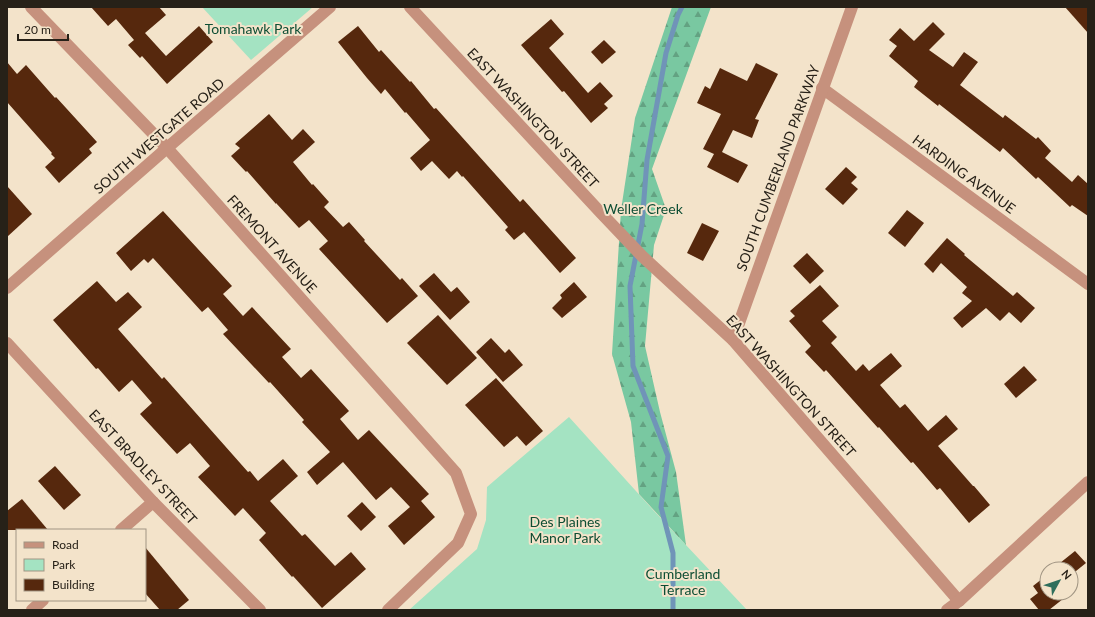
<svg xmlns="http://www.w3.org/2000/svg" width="1095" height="617" font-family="Lato,sans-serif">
	<defs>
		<pattern id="forest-firs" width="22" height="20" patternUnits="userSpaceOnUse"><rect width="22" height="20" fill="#79c8a1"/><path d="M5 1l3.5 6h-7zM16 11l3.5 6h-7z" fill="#63a282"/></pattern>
	</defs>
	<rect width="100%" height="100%" fill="#f3e3ca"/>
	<g fill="#a4e3c2">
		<path d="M202,7h111l-62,53z"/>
		<path d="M569,417l85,94 93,99h-338l68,-61 9,-29 1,-33z"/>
	</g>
	<path fill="url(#forest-firs)" d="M672,7h39l-59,162 14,40 -12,36 -9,101 15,66 16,60 10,73 -47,-51 -8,-72 -19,-68 9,-144 14,-92z"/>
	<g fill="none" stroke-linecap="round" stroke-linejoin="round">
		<path stroke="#7094b8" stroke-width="5" d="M673,610v-57l-12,-46 7,-51 -35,-90 -3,-80 12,-62 5,-64 19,-107 12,-38 4,-8"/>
	</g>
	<g fill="#56280d">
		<path d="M91,7h68l7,8 -21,18 21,23 33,-30 14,16 -46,42 -25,-28 -2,2 -12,-13 6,-5 -18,-21 -8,7z"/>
		<path d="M1065,7h23v26z"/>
		<path d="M551,19l13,15 -15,14 39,45 12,-11 13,14 -9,8 4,4 -17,15 -27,-32 -2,1 -41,-47z"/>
		<path d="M933,22l12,12 -16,16 24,17 11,-15 14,10 -18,23 43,33 2,-3 31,24 2,-2 13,14 -6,7 27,24 6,-7 10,9v32l-16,-11 -2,2 -32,-30 -2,2 -33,-31 -3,4 -61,-48 -1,2 -24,-19 4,-6 -29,-25 8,-10 -8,-6 11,-12 14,13z"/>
		<path d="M358,26l21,26 2,-2 29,32 1,-1 23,28 2,-1 84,94 3,-3 53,59 -16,15 -36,-41 -10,8 -9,-10 3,-3 -45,-51 -1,1 -5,-6 -8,8 -17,-18 -11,10 -11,-13 20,-18 -24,-28 -1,1 -20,-24 -4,5 -14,-16 -29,-36z"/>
		<path d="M604,40l12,12 -14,12 -11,-12z"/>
		<path d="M7,62l10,12 9,-9 29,33 1,-1 41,45 -8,7 3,4 -33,30 -14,-16 10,-9 -4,-4 1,-1 -45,-51z"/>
		<path d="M756,63l22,11 -23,45 4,1 -7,18 -19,-8 -11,22 26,13 -10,18 -31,-16 7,-13 -11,-5 18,-35 -24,-11 8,-17 5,3 10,-21 27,13z"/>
		<path d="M269,114l23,26 11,-11 12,13 -22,20 19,23 1,-1 16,18 -5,5 19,20 6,-5 16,18 -1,1 36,39 2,-2 16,18 -31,27 -68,-74 9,-8 -19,-21 -10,8 -23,-25v1l-29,-33 -1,1 -15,-16 9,-8 -5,-4z"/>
		<path d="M846,167l11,10 -6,6 7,6 -15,16 -18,-16z"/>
		<path d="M7,186l25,28 -25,23z"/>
		<path d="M907,210l17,13 -19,24 -17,-14z"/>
		<path d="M163,211l69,75 -9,8 20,22 9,-9 39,42 -9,8 19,21 10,-9 38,42 -9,8 18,21 11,-10 60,64 -8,7 14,16 -31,28 -16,-19 22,-19 -19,-20 -15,13 -33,-38 -26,23 -10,-13 23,-20 -28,-30 2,-2 -34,-38 -1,1 -46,-49 5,-4 -20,-23 -6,5 -49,-54 -5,5 -4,-4 -13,12 -15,-18z"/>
		<path d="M702,223l17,8 -16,30 -16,-8z"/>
		<path d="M947,238l18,16 -1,1 49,41 4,-4 18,16 -14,15 -12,-11 -9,9 -14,-13 -24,20 -9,-10 19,-17 -10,-8 5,-6 -26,-24 -8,10 -9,-9z"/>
		<path d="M807,253l17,18 -14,13 -17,-18z"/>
		<path d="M434,273l17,19 6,-5 13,15 -20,18 -31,-34z"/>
		<path d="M97,281l19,21 12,-10 14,15 -24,22 44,50 2,-2 84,95 2,-1 8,10 25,-22 15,17 -28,25 32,35 3,-2 30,32 16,-14 15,17 -44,39 -29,-32 -1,1 -33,-37 7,-7 -23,-25 -8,8 -37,-39 12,-11 -20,-23 -13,11 -37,-40 12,-11 -20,-23 -13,12 -21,-24 -2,1 -43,-49z"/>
		<path d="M574,282l13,15 -25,21 -10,-10 10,-10 -2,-3z"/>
		<path d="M820,285l19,21 -17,15 15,16 -6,6 25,28 7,-7 6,7 22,-18 11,13 -22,19 20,23 5,-4 23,27 18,-16 12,14 -20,17 35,40h1l16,19 -21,18 -29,-35 -3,2 -24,-28 -2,1 -32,-36 -1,1 -52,-58 -2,2 -19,-20 6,-6 -22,-25 6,-5 -5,-5z"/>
		<path d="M438,315l39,43 -30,27 -40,-42z"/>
		<path d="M491,338l14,15 4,-4 14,16 -20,17 -27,-30z"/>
		<path d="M1024,366l13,14 -21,18 -12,-14z"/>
		<path d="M496,378l47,53 -17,15 -9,-10 -13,11 -39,-42z"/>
		<path d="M55,466l26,29 -17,15 -26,-29z"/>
		<path d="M22,499l26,31h-41v-19z"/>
		<path d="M362,502l14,15 -15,14 -14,-15z"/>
		<path d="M145,547l44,53 -12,10h-17l-15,-17z"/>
		<path d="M1075,551l11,12 -15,12v-6h-16l6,-5 -1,-1z"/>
		<path d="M1047,575v18h19l2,2 -19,15h-10l-9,-11 8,-6 -5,-7z"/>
	</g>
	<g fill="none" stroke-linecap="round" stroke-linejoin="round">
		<g stroke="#c6917d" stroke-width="12">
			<path d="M31,7l136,141 289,325 15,41 -13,29 -70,67"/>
			<path d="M410,7l191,206 41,43 91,84 226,261"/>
			<path d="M822,88l266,196"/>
			<path d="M7,288l160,-140 163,-141"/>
			<path d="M733,340l119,-333"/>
			<path d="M7,343l146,159 107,108"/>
			<path d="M121,530l32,-28"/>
			<path d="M32,610l11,-10"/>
			<path d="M947,610l12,-9 129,-119"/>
		</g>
	</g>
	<g text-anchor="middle" stroke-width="4" stroke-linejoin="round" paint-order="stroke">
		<g font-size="14" fill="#0d4e34" stroke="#f3e3ca">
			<text x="253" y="34">Tomahawk Park</text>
			<text x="643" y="214">Weller Creek</text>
			<text x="565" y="527">Des Plaines<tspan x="565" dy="16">Manor Park</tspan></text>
			<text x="683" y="579">Cumberland<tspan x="683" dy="16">Terrace</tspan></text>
		</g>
		<g font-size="14" fill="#272118" stroke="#f3e3ca">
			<text transform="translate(533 118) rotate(47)" y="5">EAST WASHINGTON STREET</text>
			<text transform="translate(159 136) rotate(-41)" y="5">SOUTH WESTGATE ROAD</text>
			<text transform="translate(778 168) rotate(-70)" y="5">SOUTH CUMBERLAND PARKWAY</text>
			<text transform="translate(964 174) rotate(36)" y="5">HARDING AVENUE</text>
			<text transform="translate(272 244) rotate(48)" y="5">FREMONT AVENUE</text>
			<text transform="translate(791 386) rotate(48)" y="5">EAST WASHINGTON STREET</text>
			<text transform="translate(143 467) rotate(47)" y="5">EAST BRADLEY STREET</text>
		</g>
	</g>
	<rect width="1095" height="617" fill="none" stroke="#272118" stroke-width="16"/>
	<rect x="16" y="529" width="130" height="72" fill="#f3e3ca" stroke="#a19583"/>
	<rect x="24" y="542" width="20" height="6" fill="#c6917d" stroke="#a19583"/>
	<text x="52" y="549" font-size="12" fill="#272118">Road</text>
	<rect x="24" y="559" width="20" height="12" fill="#a4e3c2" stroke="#a19583"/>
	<text x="52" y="569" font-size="12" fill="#272118">Park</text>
	<rect x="24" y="579" width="20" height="12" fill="#56280d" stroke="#a19583"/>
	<text x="52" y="589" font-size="12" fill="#272118">Building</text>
	<g transform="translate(1059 581) rotate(50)"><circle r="19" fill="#f3e3ca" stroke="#a19583"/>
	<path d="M0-3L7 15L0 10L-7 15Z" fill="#2e6e5c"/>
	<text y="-6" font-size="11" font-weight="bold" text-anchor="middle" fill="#272118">N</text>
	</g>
	<path d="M18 34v6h50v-6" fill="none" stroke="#272118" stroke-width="2"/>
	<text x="24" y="34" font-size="12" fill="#272118" stroke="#f3e3ca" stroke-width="3" paint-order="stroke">20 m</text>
</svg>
